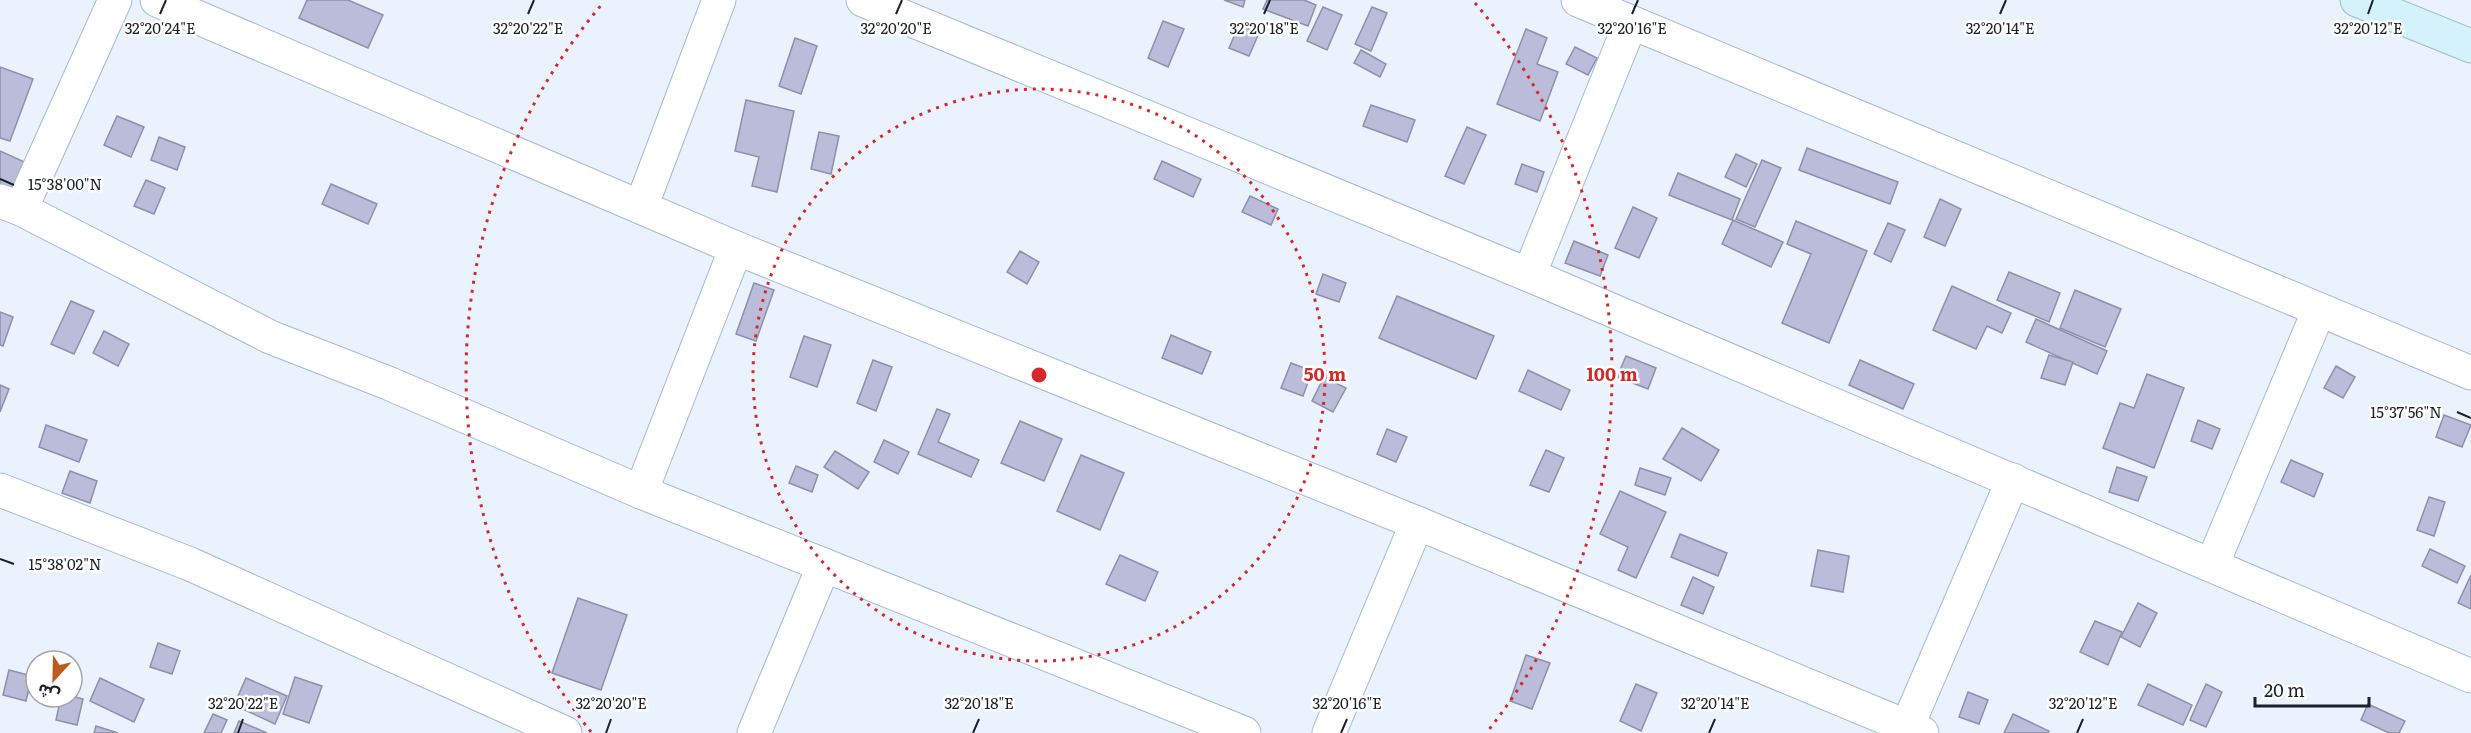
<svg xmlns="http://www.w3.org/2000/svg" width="2471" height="733" font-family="Literata,'Noto Sans Arabic',serif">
	<rect width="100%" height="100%" fill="#eaf3fd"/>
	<g fill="#babcd9" stroke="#8e90ab" stroke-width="1.5">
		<path d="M307,0h41l35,15 -15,33 -69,-30z"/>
		<path d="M1224,0h21l-2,7z"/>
		<path d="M1267,0h37l12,5 -8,21 -45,-17z"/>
		<path d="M1323,7l19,8 -15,35 -20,-9z"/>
		<path d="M1372,7l15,6 -16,38 -16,-7z"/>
		<path d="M1163,21l21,8 -16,38 -20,-9z"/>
		<path d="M1239,25l20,8 -10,23 -20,-8z"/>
		<path d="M1526,29l21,9 -10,26 21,8 -18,49 -43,-17z"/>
		<path d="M795,38l22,8 -16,48 -22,-8z"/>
		<path d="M1575,47l22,11 -9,17 -22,-11z"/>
		<path d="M1361,50l25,14 -6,13 -26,-14z"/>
		<path d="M0,67l33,12 -23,62 -10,-3z"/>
		<path d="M746,100l48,11 -17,81 -25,-6 7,-29 -24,-6z"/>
		<path d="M1371,105l44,15 -8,22 -44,-16z"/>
		<path d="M117,116l27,11 -13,30 -27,-12z"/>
		<path d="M1467,127l19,8 -22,49 -19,-8z"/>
		<path d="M819,132l20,4 -8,38 -20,-5z"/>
		<path d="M159,137l26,10 -8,23 -26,-10z"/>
		<path d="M1807,148l91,34 -8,22 -91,-34z"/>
		<path d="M0,151l29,13 -17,36 -12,-6z"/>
		<path d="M1736,154l21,10 -11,23 -21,-10z"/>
		<path d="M1762,160l19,8 -26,59 -19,-8z"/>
		<path d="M1162,161l39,18 -8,18 -39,-18z"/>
		<path d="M1522,164l22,8 -7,20 -22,-8z"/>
		<path d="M1678,173l62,26 -8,21 -63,-25z"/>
		<path d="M146,180l19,8 -11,26 -20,-8z"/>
		<path d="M331,184l46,20 -9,20 -46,-20z"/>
		<path d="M1250,196l28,13 -7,16 -29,-13z"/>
		<path d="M1940,199l21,10 -16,37 -21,-9z"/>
		<path d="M1633,207l24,11 -18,40 -24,-10z"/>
		<path d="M1733,220l50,22 -12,25 -49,-23z"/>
		<path d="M1796,221l71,30 -38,92 -47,-20 29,-69 -24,-10z"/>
		<path d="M1888,223l17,7 -14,32 -17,-8z"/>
		<path d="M1574,241l34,14 -8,21 -35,-13z"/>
		<path d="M1020,251l19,11 -12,22 -20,-12z"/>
		<path d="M2009,272l51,21 -11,29 -52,-22z"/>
		<path d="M1323,274l23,9 -7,19 -23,-8z"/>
		<path d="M754,283l20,7 -18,51 -20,-7z"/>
		<path d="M1952,286l59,27 -9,20 -15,-7 -11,23 -43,-19z"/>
		<path d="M2075,290l46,19 -16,38 -45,-19z"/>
		<path d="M1397,296l97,40 -18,43 -97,-41z"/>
		<path d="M71,301l23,10 -20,43 -23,-10z"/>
		<path d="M0,312l13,5 -10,29 -3,-1z"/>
		<path d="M2036,319l71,32 -10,23 -71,-32z"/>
		<path d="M104,331l25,13 -11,22 -25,-13z"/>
		<path d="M1171,335l40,17 -9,22 -40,-16z"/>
		<path d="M804,336l27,9 -14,42 -27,-10z"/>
		<path d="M2049,355l24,7 -8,23 -24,-7z"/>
		<path d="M1626,356l30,12 -8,21 -31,-12z"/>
		<path d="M873,360l19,7 -16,44 -19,-8z"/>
		<path d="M1860,360l54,24 -11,25 -54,-24z"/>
		<path d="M1291,363l21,8 -9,25 -22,-8z"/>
		<path d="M2336,366l19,11 -12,21 -19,-10z"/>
		<path d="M1528,370l42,20 -9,20 -42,-19z"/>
		<path d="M2147,374l37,14 -30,80 -51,-20 17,-45 14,5z"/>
		<path d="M1324,377l22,11 -13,24 -21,-11z"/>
		<path d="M0,385l9,4 -9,23z"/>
		<path d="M937,409l13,5 -12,28 41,18 -8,17 -53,-23z"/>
		<path d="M2444,415l27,10 -9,22 -26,-10z"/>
		<path d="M2198,420l22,9 -8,20 -21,-8z"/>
		<path d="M1020,421l42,18 -18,42 -43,-18z"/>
		<path d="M46,425l41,15 -8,22 -40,-15z"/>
		<path d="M1682,428l37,22 -18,31 -38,-22z"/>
		<path d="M1387,429l20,8 -11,25 -19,-8z"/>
		<path d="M884,440l25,12 -11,22 -24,-12z"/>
		<path d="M1546,450l18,8 -15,34 -19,-7z"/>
		<path d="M835,451l34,21 -11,17 -34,-22z"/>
		<path d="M1081,455l43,18 -24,57 -43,-19z"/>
		<path d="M2291,460l32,14 -9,23 -33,-15z"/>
		<path d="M796,466l22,9 -6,17 -23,-9z"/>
		<path d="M2117,467l30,10 -9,24 -29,-9z"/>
		<path d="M1640,468l31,10 -6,17 -30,-10z"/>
		<path d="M70,471l27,10 -7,22 -28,-10z"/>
		<path d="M1620,491l46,21 -30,66 -18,-8 10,-23 -28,-13z"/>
		<path d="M2429,497l16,5 -11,34 -17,-6z"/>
		<path d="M1680,534l47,19 -9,23 -47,-19z"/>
		<path d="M2430,549l35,17 -8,17 -35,-17z"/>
		<path d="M1818,550l31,6 -6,36 -32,-6z"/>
		<path d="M1120,555l38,17 -13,29 -39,-17z"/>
		<path d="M2471,575v34l-13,-6z"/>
		<path d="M1693,577l21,10 -11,27 -22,-9z"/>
		<path d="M578,598l49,17 -26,75 -49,-17z"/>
		<path d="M2138,603l19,10 -17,34 -19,-10z"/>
		<path d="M2095,621l27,11 -14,33 -28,-13z"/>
		<path d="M158,643l22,8 -8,23 -22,-7z"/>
		<path d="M1526,655l24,8 -18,46 -22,-8z"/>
		<path d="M9,670l23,6 -6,25 -23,-6z"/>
		<path d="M295,677l27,9 -13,37 -26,-9z"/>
		<path d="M100,678l44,21 -10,23 -44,-21z"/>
		<path d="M246,678l41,18 -12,28 -41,-19z"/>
		<path d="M1636,684l21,9 -16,38 -21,-10z"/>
		<path d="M2148,684l44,21 -9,20 -45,-20z"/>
		<path d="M2206,684l16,8 -16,35 -16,-7z"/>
		<path d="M1968,692l20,8 -9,24 -20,-7z"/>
		<path d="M72,696l11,3 -6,26 -21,-5 5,-23z"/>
		<path d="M2368,704l37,17 -6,12h-10l-28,-13z"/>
		<path d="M213,714l14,6 -6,13h-17z"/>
		<path d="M2013,714l36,17 -1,2h-44z"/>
		<path d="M239,721l28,12h-33z"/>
		<path d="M96,726l22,7h-24z"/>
	</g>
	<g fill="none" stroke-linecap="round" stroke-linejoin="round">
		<defs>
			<g id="street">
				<path d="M157,0l579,248 681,275 505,210"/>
				<path d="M863,0l666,275 942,401"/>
				<path d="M1578,0l893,373"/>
				<path d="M0,201l21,8 249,128 118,46 253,109 603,241"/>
				<path d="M641,207l78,-207"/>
				<path d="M21,209l94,-209"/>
				<path d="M1529,275l102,-253"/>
				<path d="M0,490l190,74 375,169"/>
				<path d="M641,492l95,-244"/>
				<path d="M2212,565l107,-255"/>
				<path d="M1907,727l106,-247"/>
				<path d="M754,733l70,-168"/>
				<path d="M1329,733l88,-210"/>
			</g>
			<path id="secondary" d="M2357,0l114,46"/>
		</defs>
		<use href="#street" stroke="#a4b9d0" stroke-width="35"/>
		<use href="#secondary" stroke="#a4b9d0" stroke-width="35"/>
		<use href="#street" stroke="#fff" stroke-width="33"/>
		<use href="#secondary" stroke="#d3f2fa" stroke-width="33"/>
	</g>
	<path fill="none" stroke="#19212a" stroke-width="2" d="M160,14l6,-14M528,14l6,-14M896,14l6,-14M1264,14l6,-14M1632,14l6,-14M2000,14l6,-14M2368,14l5,-14M0,179l14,6M2457,412l14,6M0,559l14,5M238,733l5,-14M606,733l5,-14M973,733l6,-14M1341,733l6,-14M1709,733l6,-14M2077,733l6,-14"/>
	<g fill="none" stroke="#d62828" stroke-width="3" stroke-dasharray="3 6">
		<circle cx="1039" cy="375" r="286"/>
		<path d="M591 732A573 573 0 0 1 603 3M1475 3A573 573 0 0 1 1487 732"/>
	</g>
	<g font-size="15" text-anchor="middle" fill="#19212a" stroke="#fff" stroke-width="5" stroke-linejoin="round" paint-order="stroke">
		<text x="528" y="34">32°20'22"E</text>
		<text x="896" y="34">32°20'20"E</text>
		<text x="1264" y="34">32°20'18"E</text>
		<text x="1632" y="34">32°20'16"E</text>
		<text x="2000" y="34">32°20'14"E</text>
		<text x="2368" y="34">32°20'12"E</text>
		<text x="160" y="34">32°20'24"E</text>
		<text x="65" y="190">15°38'00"N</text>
		<text x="2406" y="418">15°37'56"N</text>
		<text x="65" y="570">15°38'02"N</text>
		<text x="243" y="709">32°20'22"E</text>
		<text x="611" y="709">32°20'20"E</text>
		<text x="979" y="709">32°20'18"E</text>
		<text x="1347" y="709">32°20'16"E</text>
		<text x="1715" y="709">32°20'14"E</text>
		<text x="2083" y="709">32°20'12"E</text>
	</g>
	<circle cx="1039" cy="375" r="9" fill="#d62828" stroke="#fff" stroke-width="3"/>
	<g font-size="18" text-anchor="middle" font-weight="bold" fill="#d62828" stroke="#fff" stroke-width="5" stroke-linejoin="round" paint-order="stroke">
		<text x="1325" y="381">50 m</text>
		<text x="1612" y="381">100 m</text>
	</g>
	<g transform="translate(54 679) rotate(202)"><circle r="28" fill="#ffffff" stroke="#a3a6aa" stroke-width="1.5"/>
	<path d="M0-4.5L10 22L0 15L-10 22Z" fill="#bd5b1e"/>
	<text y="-9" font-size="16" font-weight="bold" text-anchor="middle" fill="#19212a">ش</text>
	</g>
	<path d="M2255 697v9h114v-9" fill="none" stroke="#19212a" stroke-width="3"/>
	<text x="2264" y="697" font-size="18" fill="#19212a" stroke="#ffffff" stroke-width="4.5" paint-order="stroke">20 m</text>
</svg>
